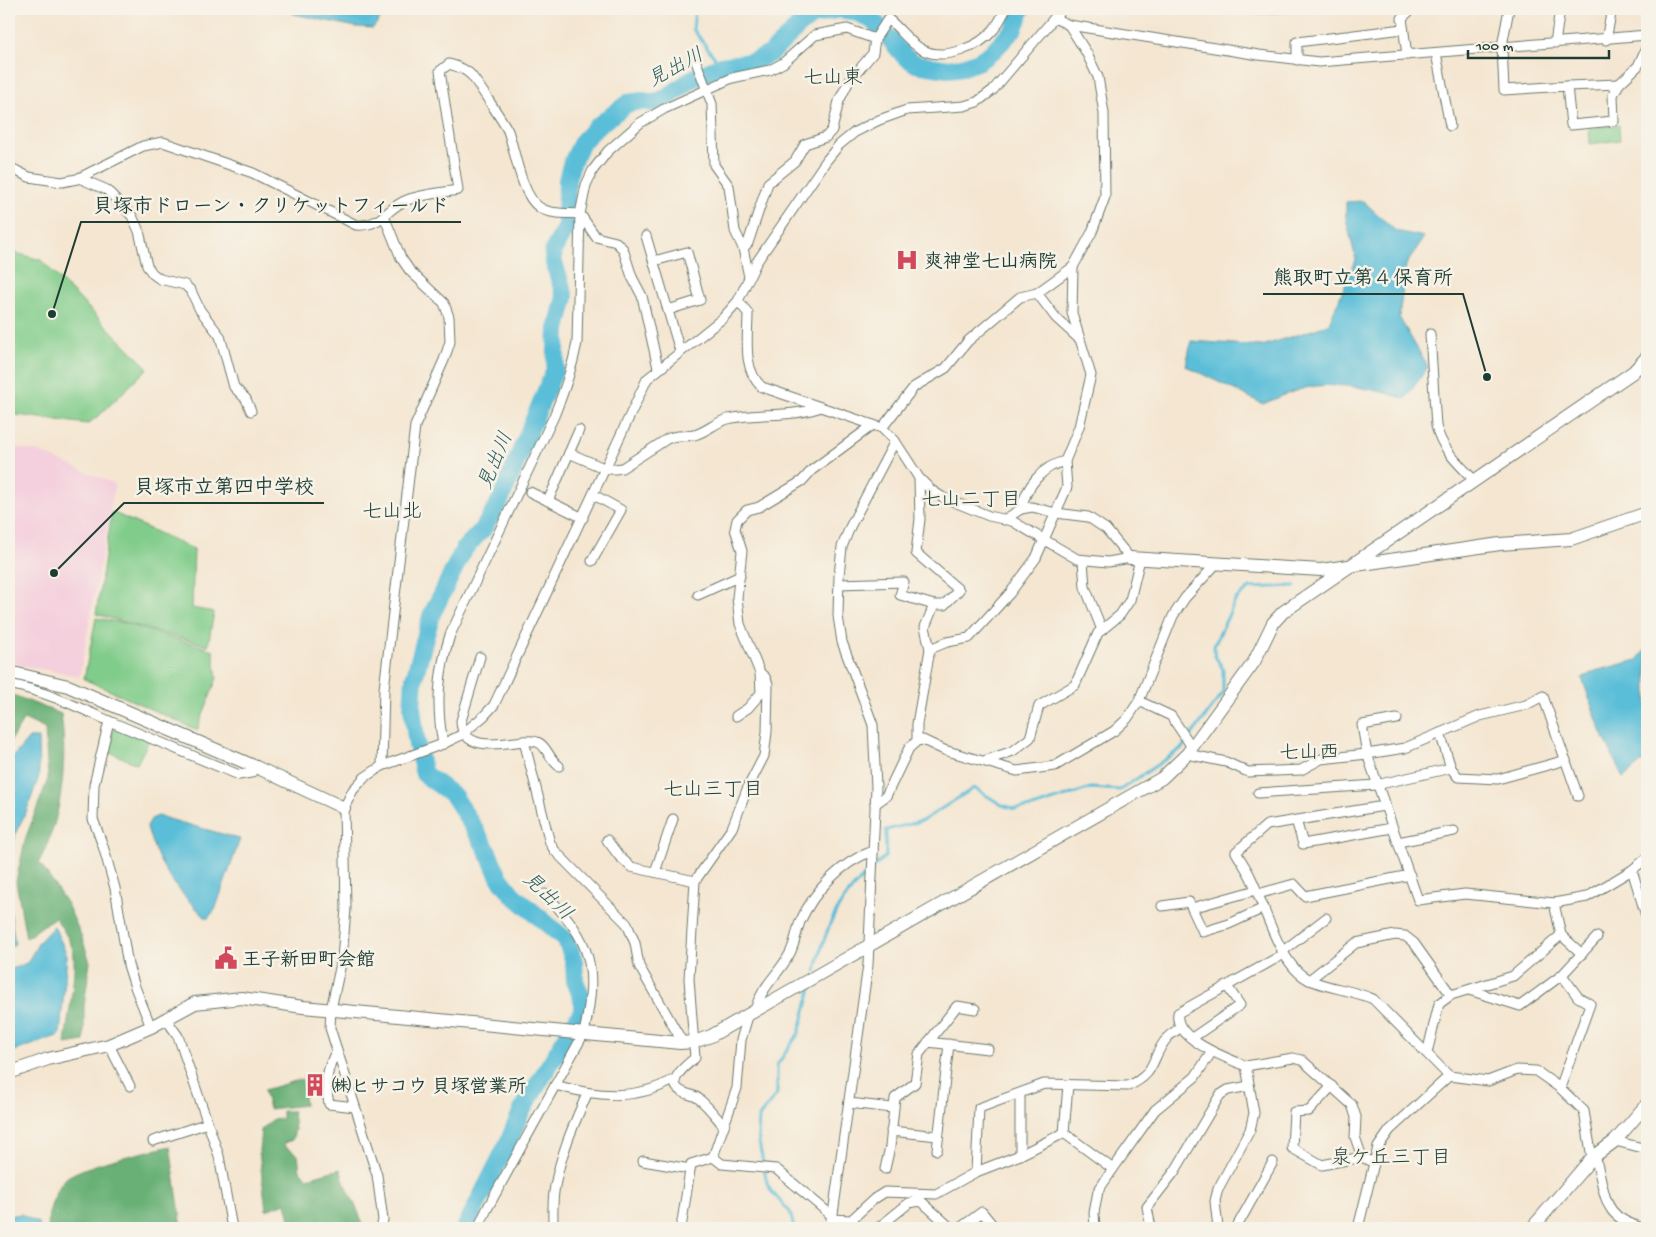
<svg xmlns="http://www.w3.org/2000/svg" width="1656" height="1237" font-family="'Gochi Hand','Klee One',sans-serif">
	<rect width="100%" height="100%" fill="#f7f3e8"/>
	<filter id="ink" filterUnits="userSpaceOnUse"><feTurbulence type="fractalNoise" baseFrequency=".02" numOctaves="2"/><feDisplacementMap in="SourceGraphic" scale="10" xChannelSelector="R" yChannelSelector="G"/><feConvolveMatrix kernelMatrix="1 2 1 2 8 2 1 2 1" color-interpolation-filters="sRGB"/></filter>
	<filter id="wash" filterUnits="userSpaceOnUse"><feTurbulence type="fractalNoise" baseFrequency=".0096" numOctaves="4" result="noise"/><feDisplacementMap in="SourceGraphic" scale="20" xChannelSelector="R" yChannelSelector="G"/><feGaussianBlur stdDeviation="1.12" result="paint"/><feColorMatrix in="noise" values="0 0 0 0 0 0 0 0 0 0 0 0 0 0 0 0 0 1.4 0 .05"/><feComposite in="paint" operator="in"/></filter>
	<g filter="url(#wash)">
		<rect width="100%" height="100%" fill="#f4e6d1"/>
		<path fill="#f4cfdd" d="M9,446l30,6 76,32 -36,194 -4,-3 -66,-12z"/>
		<g fill="#80cc8a" stroke="#50845f">
			<path d="M1619,125l1,15 -30,4 -1,-16z"/>
			<path d="M9,251l32,9 107,108 -44,43 -16,13 -79,-10z"/>
			<path d="M112,512l82,37 -2,59 22,4 -6,34 -112,-32z"/>
			<path d="M96,618l28,5 89,27 4,28 -20,52 -113,-51z"/>
			<path d="M114,726l35,14 -12,24 -30,-13z"/>
		</g>
		<g fill="#68b076" stroke="#447655">
			<path d="M13,695l48,19c7,49 1,105 -22,148l28,42 14,31 9,27 -6,44v35l-19,3c2,-21 14,-81 7,-97 -4,-10 -11,-21 -17,-30l-29,21 -10,-57 10,-44 22,-58 -3,-50 -21,-10 -15,24v-39z"/>
			<path d="M302,1079l3,26 -36,4 -5,-19z"/>
			<path d="M282,1111h11l2,19 -3,10 -8,3v3l14,9 2,15 7,8 33,-9c6,21 18,38 24,59h-72l-6,-25 -20,7 -7,-59 2,-21 11,-10 10,-1z"/>
			<path d="M170,1146l12,82h-134c-2,-13 9,-45 21,-52 25,-14 73,-23 101,-30z"/>
		</g>
		<g fill="#5abed8" stroke="#3c7e86">
			<path d="M288,9h98l-1,4 -12,15 -17,-1 -62,-13z"/>
			<path d="M1252,9h68l-61,5z"/>
			<path d="M1363,201l33,30 28,6 -18,28 -7,52 29,50 -23,32c-26,-10 -67,-17 -95,-12 -16,3 -32,11 -47,17l-77,-38 5,-25 71,5 66,-21 28,-65 -10,-42v-16z"/>
			<path d="M1647,648v110l-24,20 -24,-52 -17,-48 13,-7 42,-11z"/>
			<path d="M29,738h9l1,38 -12,34 -11,22 -7,36v-106z"/>
			<path d="M158,816l82,23 -25,71 -8,9c-31,-30 -48,-50 -60,-92l4,-8z"/>
			<path d="M9,903l6,41 -6,4z"/>
			<path d="M54,926l13,29 -7,80 -51,18v-83l18,-7 12,-21z"/>
			<path d="M21,1214l17,9 1,5h-30v-12z"/>
		</g>
		<g fill="none" stroke-linecap="round" stroke-linejoin="round">
			<g stroke="#5abed8" stroke-width="3">
				<path d="M695,9l-2,20 28,37"/>
				<path d="M816,971c11,-55 28,-79 70,-115v-26l36,-9 52,-33 28,17 13,4 18,-2 58,-19 29,2 62,-42 41,-55v-24l-8,-13 -1,-10 22,-47 14,-11 45,-2"/>
				<path d="M794,1228l-4,-16 -19,-21 -4,-8 -9,-46 1,-20 18,-23v-29l22,-32 14,-51"/>
			</g>
			<path stroke="#5abed8" stroke-width="18" d="M465,1228l42,-83 14,-33 61,-101v-13l-7,-17 -1,-20 -8,-21 -54,-46 -13,-17 -13,-29 -32,-52 -30,-22 -7,-29 -5,-37 2,-29 17,-63 33,-67 19,-20 17,-28 55,-132 2,-40 8,-32 -11,-34 -1,-12 13,-24 1,-47 4,-15 11,-23 14,-15 32,-24 14,-2 12,2 14,-6 24,-18 29,-13 30,-4 19,-8 31,-30 11,-8 27,-7 13,2 17,7 8,6 27,32 12,8 32,5 15,-2 16,-6 12,-8 22,-23 9,-21"/>
		</g>
	</g>
	<g filter="url(#ink)">
		<g fill="none" stroke-linecap="round" stroke-linejoin="round">
			<defs>
				<g id="street">
					<path d="M1509,9l-7,37 2,44 63,-4 4,39 43,-4 -1,-26 6,-11 19,-18 9,-20"/>
					<path d="M1054,18l15,7 190,30 60,7 328,-27"/>
					<path d="M1606,40l6,-31"/>
					<path d="M1555,43l5,-34"/>
					<path d="M1436,53l14,73"/>
					<path d="M1407,55l-5,-37 10,-9"/>
					<path d="M695,59l17,45 2,61 15,21 6,45 8,17 6,29"/>
					<path d="M1297,60v-18l106,-13"/>
					<path d="M1567,86l52,-2"/>
					<path d="M9,167l20,10 33,5 15,-3 66,-33 20,-4 90,31 103,52c26,2 30,-17 51,-25 16,-6 34,-7 51,-10l-18,-119 9,-7c7,2 15,4 21,10 3,2 36,52 38,57 7,19 13,64 31,76 11,8 29,6 41,7l16,23 20,5 7,7 9,28 10,19 16,72"/>
					<path d="M79,178l28,12 25,26 7,15 8,35 6,8 7,5 25,6 6,6 9,19 20,26 14,51 12,12 5,12"/>
					<path d="M646,236l34,115"/>
					<path d="M743,248l5,-5 20,-60 27,-22 10,-17 21,-7 6,-7 7,-29 9,-18 25,-30 2,-14 13,-20c12,9 21,24 35,31 21,11 57,-3 71,-21 5,-6 8,-13 12,-20"/>
					<path d="M654,261l33,-9 13,48 -32,10"/>
					<path d="M1037,293l19,25 22,20"/>
					<path d="M738,301l10,12c0,24 -6,57 14,74l120,41 13,13 24,37 12,12 11,7 47,19 23,5 65,38 31,3 22,-4"/>
					<path d="M1430,334l6,92c6,24 22,37 39,55"/>
					<path d="M882,428l32,-41 32,-19 22,-27 52,-44 17,-4 36,-26 19,-35 13,-35 -1,-84 -6,-36 -12,-25 -17,-27"/>
					<path d="M569,453l37,16h9l7,-1 45,-29c10,-5 17,-2 27,-4 13,-3 21,-13 34,-16 31,-7 62,-1 93,-12"/>
					<path d="M919,478l1,41 -4,34 43,37 -15,15h-10"/>
					<path d="M530,492l53,26"/>
					<path d="M548,501l31,-71"/>
					<path d="M1021,509c5,-22 21,-43 44,-48"/>
					<path d="M1004,520l17,-11 11,-2 24,6 32,4 18,12 24,29"/>
					<path d="M592,561l29,-51 -27,-15"/>
					<path d="M1083,561l2,26 17,43"/>
					<path d="M839,584l65,-2 -4,13 34,10 -9,22 5,22 -13,75v17"/>
					<path d="M698,595l42,-19"/>
					<path d="M930,649l17,-7 22,-4 41,-45 26,-35 31,-71 -2,-26 14,-34 12,-52 -19,-62 1,-46"/>
					<path d="M480,657l-19,64c1,32 43,22 63,20l26,102 5,8 72,73 8,19 4,23 44,77"/>
					<path d="M9,684c35,7 67,22 100,37l-15,64 -1,34 10,27 12,42 13,77 7,22 16,40"/>
					<path d="M1139,701l32,15 21,31"/>
					<path d="M736,716l12,-8 13,-15 -1,-20 -20,-49 -3,-26 5,-47 -7,-22 2,-9 10,-10 12,-3 43,-26 10,-11 61,-45"/>
					<path d="M1397,719l-35,6 5,29 38,-6 75,-32 46,-11 17,-9 35,100"/>
					<path d="M109,721l130,54 12,-2 5,-6"/>
					<path d="M1440,733l11,35 7,9 40,2 68,-19"/>
					<path d="M524,741c24,-3 20,14 35,25"/>
					<path d="M443,744c-7,-38 -5,-71 7,-109l104,-219c10,-24 18,-47 23,-73l3,-129 6,-29 7,-15 15,-19 32,-28 24,-14 68,-31 38,-8 13,-7 32,-28 32,-6 28,10"/>
					<path d="M1187,754l39,8 22,10 53,-2 20,-11 46,-5 51,146 47,-6 89,9 33,-6 45,-27 15,-12"/>
					<path d="M984,761l29,-10 17,-13 9,-32 36,-21 23,-52 22,-18 10,-15 10,-41"/>
					<path d="M382,766l2,-77 31,-263 29,-66 6,-18 -1,-25 -5,-14 -34,-32 -9,-13 -17,-42"/>
					<path d="M1258,793l118,-8 75,-17"/>
					<path d="M875,804l11,-8 23,-48 8,-7 6,-1 21,10 73,21 38,-5 59,-35 13,-12 12,-18 34,-85 12,-18 31,-34"/>
					<path d="M1384,806l-117,19 -31,27c5,9 11,17 15,26 14,28 29,90 59,102 20,9 43,10 63,19l76,77"/>
					<path d="M1296,820l7,24 89,-16"/>
					<path d="M607,840l12,16 12,11 64,14"/>
					<path d="M1398,842l56,-11"/>
					<path d="M1632,870l15,49"/>
					<path d="M655,872l18,-53"/>
					<path d="M1258,894l36,-10 11,12 105,-21"/>
					<path d="M1162,906l27,-4 14,30 26,-8 35,-16"/>
					<path d="M1192,908l64,-18"/>
					<path d="M1561,935l21,19"/>
					<path d="M1283,951l43,-33"/>
					<path d="M1309,980l47,-37 39,-8 10,1 9,7 37,52"/>
					<path d="M1469,990l51,16 42,-31 35,-38"/>
					<path d="M755,1010c6,-23 23,-35 34,-55 6,-10 7,-23 11,-33 14,-31 41,-60 73,-71"/>
					<path d="M166,1019l12,17 41,120 13,72"/>
					<path d="M1192,1038l48,-33 -13,-19"/>
					<path d="M928,1042l60,7"/>
					<path d="M109,1045l21,41"/>
					<path d="M337,1050c-11,19 -12,33 -8,54l26,3"/>
					<path d="M1427,1053l12,-49 12,-9 62,-19 48,-41 -7,-32"/>
					<path d="M1246,1066l47,-8 9,2 50,45 4,12 -1,20 7,20 12,6"/>
					<path d="M555,1085c42,12 81,16 120,-6"/>
					<path d="M1068,1085l-4,48 49,36"/>
					<path d="M1332,1086l-23,25 -15,1 -2,36 30,17 40,-8"/>
					<path d="M1560,1088l30,-84 -12,-7 -16,-22"/>
					<path d="M849,1103l43,5"/>
					<path d="M724,1126c-8,-9 -16,-20 -25,-27 -4,-4 -10,-4 -14,-6 -23,-9 0,-27 10,-35l-6,-79 6,-98 37,-53 16,-41 16,-31 3,-24 1,-48 -3,-7 -5,-4"/>
					<path d="M891,1131l47,5"/>
					<path d="M153,1141l55,-18"/>
					<path d="M1615,1141l32,8"/>
					<path d="M937,1150l12,-106"/>
					<path d="M1020,1155v-62"/>
					<path d="M713,1157l24,-69 4,-48 8,-27"/>
					<path d="M643,1161l47,8"/>
					<path d="M885,1169l5,-22 5,-49 20,-15 4,-29 38,-48 18,3"/>
					<path d="M976,1172l3,-64 65,-24 84,2c30,-13 22,-28 39,-48 3,-4 9,-7 13,-10"/>
					<path d="M831,1219l20,1 23,-21 11,-7 51,2 40,-22 44,-17 44,-22"/>
					<path d="M381,1228l2,-8 -6,-45 -47,-147 1,-19 11,-50 4,-51 -2,-100 9,-18 12,-13 17,-11 61,-22 18,-9 23,-19 10,-11 153,-326 76,-61 15,-17 18,-38 70,-102 13,-16 16,-13 24,-12 28,-10 57,-4 13,-4 16,-12 69,-81"/>
					<path d="M478,1228l9,-19 97,-176c14,-65 9,-91 -39,-139"/>
					<path d="M553,1228c0,-14 -1,-29 2,-42 6,-33 19,-62 32,-92"/>
					<path d="M681,1228l10,-64 22,-7 9,7 54,5 55,46"/>
					<path d="M831,1228l37,-263 8,-178 -3,-62 -31,-83 -4,-26 1,-40 3,-29 8,-20 45,-86"/>
					<path d="M878,1228l31,-25 12,-2 30,27"/>
					<path d="M960,1228l22,-16 13,16"/>
					<path d="M1095,1228l-1,-15 4,-22 15,-22 42,-59 40,-33 16,-24"/>
					<path d="M1151,1228l-4,-21 28,-36 45,-76 8,-5 21,-4"/>
					<path d="M1218,1228l-3,-27 3,-12 32,-59 4,-17 -8,-47c-19,-8 -73,-27 -68,-53l106,-59"/>
					<path d="M1236,1228l37,-66"/>
					<path d="M1358,1228l20,-81 12,-17 59,-54 39,5 29,-11 19,1 24,17 24,23 8,47 5,6c10,36 6,53 46,64"/>
				</g>
				<g id="secondary">
					<path d="M1130,558l191,12 179,-26 71,-5 76,-26"/>
					<path d="M9,672l59,14 188,81 88,41"/>
					<path d="M9,1073l39,-14 61,-14 42,-18 44,-24 47,-5 61,9 377,36 14,-1 17,-6 451,-258 25,-24 67,-92 19,-39 10,-11 350,-240 14,-15"/>
					<path d="M1532,1228l60,-70 23,-17 32,-37"/>
				</g>
			</defs>
			<use href="#street" stroke="#6a786b" stroke-width="11"/>
			<use href="#secondary" stroke="#6a786b" stroke-width="14"/>
			<use href="#street" stroke="#fff" stroke-width="9"/>
			<use href="#secondary" stroke="#fff" stroke-width="12"/>
		</g>
	</g>
	<defs>
		<symbol id="hospital-bare" viewBox="-9 -9 18 18"><path d="M-5-5h3v3.5h4V-5h3V5h-3V1.5h-4V5h-3Z" fill="#d1495b" stroke="#f7f3e8" stroke-width="2.5" paint-order="stroke"/></symbol>
		<symbol id="civic-bare" viewBox="-9 -9 18 18"><path d="M-.6-6.5H3V-4.5H.6V-3L4-1V1h2V6H-6V1h2V-1L-.6-3ZM-1.2 2.5V6h2.4V2.5Z" fill="#d1495b" stroke="#f7f3e8" stroke-width="2.5" paint-order="stroke"/></symbol>
		<symbol id="building-bare" viewBox="-9 -9 18 18"><path d="M-4-6H4V6H1V3H-1V6H-4ZM-2.5-4.3h1.7v1.8h-1.7ZM.8-4.3h1.7v1.8H.8ZM-2.5-1h1.7V.8h-1.7ZM.8-1h1.7V.8H.8Z" fill="#d1495b" stroke="#f7f3e8" stroke-width="2.5" paint-order="stroke"/></symbol>
	</defs>
	<g fill-rule="evenodd">
		<use href="#hospital-bare" x="891" y="244" width="32" height="32"/>
		<use href="#civic-bare" x="210" y="942" width="32" height="32"/>
		<use href="#building-bare" x="299" y="1069" width="32" height="32"/>
	</g>
	<g text-anchor="middle" stroke-width="5" stroke-linejoin="round" paint-order="stroke">
		<g font-size="19" font-weight="bold" fill="#1f3d34" stroke="#f7f3e8" text-anchor="start">
			<text x="924" y="267">爽神堂七山病院</text>
			<text x="242" y="965">王子新田町会館</text>
			<text x="332" y="1092">㈱ヒサコウ 貝塚営業所</text>
		</g>
		<g font-size="20" font-style="italic" fill="#2e5d5d" stroke="#f7f3e8">
			<text transform="translate(675 66) rotate(-28)" y="7">見出川</text>
			<text transform="translate(494 460) rotate(-67)" y="7">見出川</text>
			<text transform="translate(549 895) rotate(44)" y="7">見出川</text>
		</g>
		<g font-size="20" fill="#1f3d34" stroke="#f7f3e8">
			<text x="833" y="83">七山東</text>
			<text x="971" y="505">七山二丁目</text>
			<text x="392" y="517">七山北</text>
			<text x="1309" y="758">七山西</text>
			<text x="713" y="795">七山三丁目</text>
			<text x="1391" y="1163">泉ケ丘三丁目</text>
		</g>
	</g>
	<path fill="none" stroke="#1f3d34" stroke-width="2" d="M52 314L81 222H461M1487 377L1463 294H1263M54 573L124 503H324"/>
	<g fill="#1f3d34" stroke="#f7f3e8" stroke-width="2">
		<circle cx="52" cy="314" r="5"/>
		<circle cx="1487" cy="377" r="5"/>
		<circle cx="54" cy="573" r="5"/>
	</g>
	<g font-size="20" text-anchor="middle" font-weight="bold" fill="#1f3d34" stroke="#f7f3e8" stroke-width="5" stroke-linejoin="round" paint-order="stroke">
		<text x="271" y="212">貝塚市ドローン・クリケットフィールド</text>
		<text x="1363" y="284">熊取町立第４保育所</text>
		<text x="224" y="493">貝塚市立第四中学校</text>
	</g>
	<rect width="1656" height="1237" fill="none" stroke="#f7f3e8" stroke-width="30"/>
	<path d="M1468 50v8h141v-8" fill="none" stroke="#1f3d34" stroke-width="2.5"/>
	<text x="1476" y="50" font-size="15" fill="#1f3d34" stroke="#f7f3e8" stroke-width="4" paint-order="stroke">100 m</text>
</svg>
